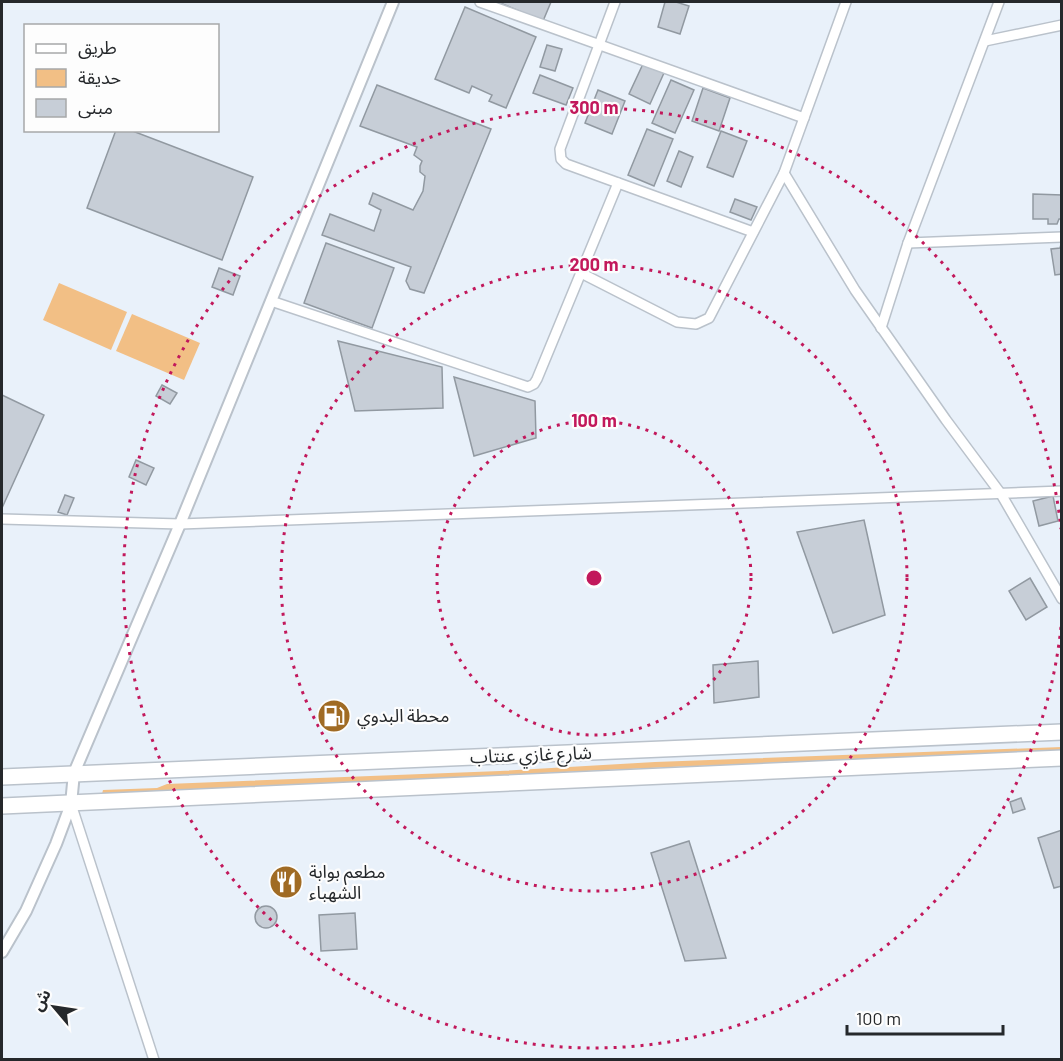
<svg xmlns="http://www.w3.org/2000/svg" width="1063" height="1061" font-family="Barlow,'Noto Sans Arabic',sans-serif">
	<rect width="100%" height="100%" fill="#e9f1fa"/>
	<g fill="#f2bf85">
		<path d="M59,283l68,29 -16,38 -68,-30z"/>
		<path d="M132,314l68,29 -16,37 -68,-29z"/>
		<path d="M1062,747l-1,5 -390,15 -569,27 1,-4 54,-2 10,-4 333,-13 155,-9z"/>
	</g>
	<g fill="#c7ced7" stroke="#9199a1" stroke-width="1.5">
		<path d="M498,2h53l-8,19z"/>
		<path d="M665,2h11l13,4 -9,28 -22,-7z"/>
		<path d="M465,7l71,30 -30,71 -17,-7 3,-6 -20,-9 -3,7 -34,-14z"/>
		<path d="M547,45l15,4 -7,22 -15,-4z"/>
		<path d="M643,64l21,9 -14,31 -21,-10z"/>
		<path d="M540,75l33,13 -7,17 -33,-12z"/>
		<path d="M671,80l23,10 -19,43 -23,-10z"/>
		<path d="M377,85l114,44 -67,164 -14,-4 -4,-8 5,-14 -89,-32 8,-21 44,17 7,-21 -12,-6 4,-11 40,17 10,-19 2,-15 -5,-4v-6l2,-5 -8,-6 3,-8 -57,-21z"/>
		<path d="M703,88l27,10 -11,33 -27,-10z"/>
		<path d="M598,90l27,11 -13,33 -27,-11z"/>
		<path d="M647,129l26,10 -19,47 -26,-11z"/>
		<path d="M116,130h14l123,47 -31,83 -135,-52z"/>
		<path d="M721,131l26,10 -14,36 -26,-10z"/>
		<path d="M679,151l14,6 -12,30 -14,-6z"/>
		<path d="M1033,194l29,1v24h-3l-2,5h-9v-5h-15z"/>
		<path d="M735,199l22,8 -6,13 -21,-8z"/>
		<path d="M1062,241v33l-7,1 -4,-26 9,-1z"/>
		<path d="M326,243l68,25 -22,60 -68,-25z"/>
		<path d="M219,268l21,8 -7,19 -21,-8z"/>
		<path d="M338,341l104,26 1,41 -88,3z"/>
		<path d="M454,377l81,24 1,37 -62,18z"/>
		<path d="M162,385l15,8 -7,11 -14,-8z"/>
		<path d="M2,395l42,20 -42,93z"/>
		<path d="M136,460l18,8 -8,17 -17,-8z"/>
		<path d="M65,495l9,3 -7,17 -9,-3z"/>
		<path d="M1053,496l5,25 -19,5 -6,-25z"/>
		<path d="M864,520l21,95 -52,18 -36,-101z"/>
		<path d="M1030,578l17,29 -21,13 -17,-29z"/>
		<path d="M758,661l1,36 -45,6 -1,-38z"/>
		<path d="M1021,798l4,11 -12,4 -3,-11z"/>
		<path d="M1062,830v56l-8,2 -16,-50z"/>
		<path d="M689,841l37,117 -41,3 -34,-108z"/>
		<circle cx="266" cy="917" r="11"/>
		<path d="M355,913l2,36 -36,2 -2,-36z"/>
	</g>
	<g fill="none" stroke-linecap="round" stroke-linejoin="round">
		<defs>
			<g id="minor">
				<path d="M480,2l324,116"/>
				<path d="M615,2l-55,147 1,10 5,5 187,68"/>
				<path d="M985,41l77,-16"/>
				<path d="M784,173l71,117 91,130 55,74 61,105"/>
				<path d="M908,243l154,-6"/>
				<path d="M581,273l96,49 19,2 13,-6 75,-145 62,-171"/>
				<path d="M271,301l257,86 6,-3 3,-5 81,-196"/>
				<path d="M881,328l27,-85 91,-241"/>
				<path d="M2,519l178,5 882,-33"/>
				<path d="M71,804l83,256"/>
			</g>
			<path id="tertiary" d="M2,952l24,-41 30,-67 15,-40 3,-31 106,-249 213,-522"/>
			<g id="trunk">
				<path d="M2,777l1060,-45"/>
				<path d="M2,806l1060,-48"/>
			</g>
		</defs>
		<use href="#minor" stroke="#bac2cb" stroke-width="12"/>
		<use href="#tertiary" stroke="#bac2cb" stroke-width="14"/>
		<use href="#trunk" stroke="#bac2cb" stroke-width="18"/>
		<use href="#minor" stroke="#fff" stroke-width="9"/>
		<use href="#tertiary" stroke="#fff" stroke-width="10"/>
		<use href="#trunk" stroke="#fff" stroke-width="15"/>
	</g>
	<g fill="none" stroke="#c2185b" stroke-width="3" stroke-dasharray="3 6">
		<circle cx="594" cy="578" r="157"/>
		<circle cx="594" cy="578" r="313"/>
		<path d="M1061 627A470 470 0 1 1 1061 529"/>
	</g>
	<defs>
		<symbol id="fuel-disc" viewBox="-11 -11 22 22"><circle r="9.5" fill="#a06b24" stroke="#fdfdfd"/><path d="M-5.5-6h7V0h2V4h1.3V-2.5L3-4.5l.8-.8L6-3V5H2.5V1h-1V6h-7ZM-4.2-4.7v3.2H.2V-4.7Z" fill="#fff"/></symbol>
		<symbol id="restaurant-disc" viewBox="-11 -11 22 22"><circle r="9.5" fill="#a06b24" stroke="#fdfdfd"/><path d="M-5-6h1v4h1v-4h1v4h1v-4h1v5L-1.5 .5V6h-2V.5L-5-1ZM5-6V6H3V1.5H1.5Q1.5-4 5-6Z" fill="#fff"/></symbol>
	</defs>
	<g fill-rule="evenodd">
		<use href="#fuel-disc" x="315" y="697" width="38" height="38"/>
		<use href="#restaurant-disc" x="267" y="863" width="38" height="38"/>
	</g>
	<g text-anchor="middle" stroke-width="4.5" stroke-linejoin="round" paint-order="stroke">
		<g font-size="18" fill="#25282b" stroke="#fdfdfd" text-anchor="start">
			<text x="357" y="722">محطة البدوي</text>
			<text x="309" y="878">مطعم بوابة<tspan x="309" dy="21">الشهباء</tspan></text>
		</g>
		<g font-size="18" fill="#25282b" stroke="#fdfdfd">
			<text transform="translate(531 755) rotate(-2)" y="6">شارع غازي عنتاب</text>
		</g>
	</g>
	<circle cx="594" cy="578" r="9" fill="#c2185b" stroke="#fdfdfd" stroke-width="3"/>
	<g font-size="18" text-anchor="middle" font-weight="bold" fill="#c2185b" stroke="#fdfdfd" stroke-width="4.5" stroke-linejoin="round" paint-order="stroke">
		<text x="594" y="114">300 m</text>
		<text x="594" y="271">200 m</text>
		<text x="594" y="427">100 m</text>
	</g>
	<rect width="1063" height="1061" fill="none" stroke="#25282b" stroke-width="6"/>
	<rect x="24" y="24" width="195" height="108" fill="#fdfdfd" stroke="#a7a8a9" stroke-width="1.5"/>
	<rect x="36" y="44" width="30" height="9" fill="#ffffff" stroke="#a7a8a9" stroke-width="1.5"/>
	<text x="78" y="54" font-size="18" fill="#25282b">طريق</text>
	<rect x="36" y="69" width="30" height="18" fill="#f2bf85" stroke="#a7a8a9" stroke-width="1.5"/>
	<text x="78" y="84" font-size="18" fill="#25282b">حديقة</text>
	<rect x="36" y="99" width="30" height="18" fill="#c7ced7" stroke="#a7a8a9" stroke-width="1.5"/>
	<text x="78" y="114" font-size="18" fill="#25282b">مبنى</text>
	<g transform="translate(54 1007) rotate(299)" stroke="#fdfdfd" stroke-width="4.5" paint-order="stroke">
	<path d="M0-4.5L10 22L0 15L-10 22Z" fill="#25282b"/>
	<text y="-9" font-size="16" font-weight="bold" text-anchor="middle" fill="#25282b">ش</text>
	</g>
	<path d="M847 1025v9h156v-9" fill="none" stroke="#25282b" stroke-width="3"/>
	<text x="856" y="1025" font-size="18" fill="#25282b" stroke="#fdfdfd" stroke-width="4.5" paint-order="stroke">100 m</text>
</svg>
